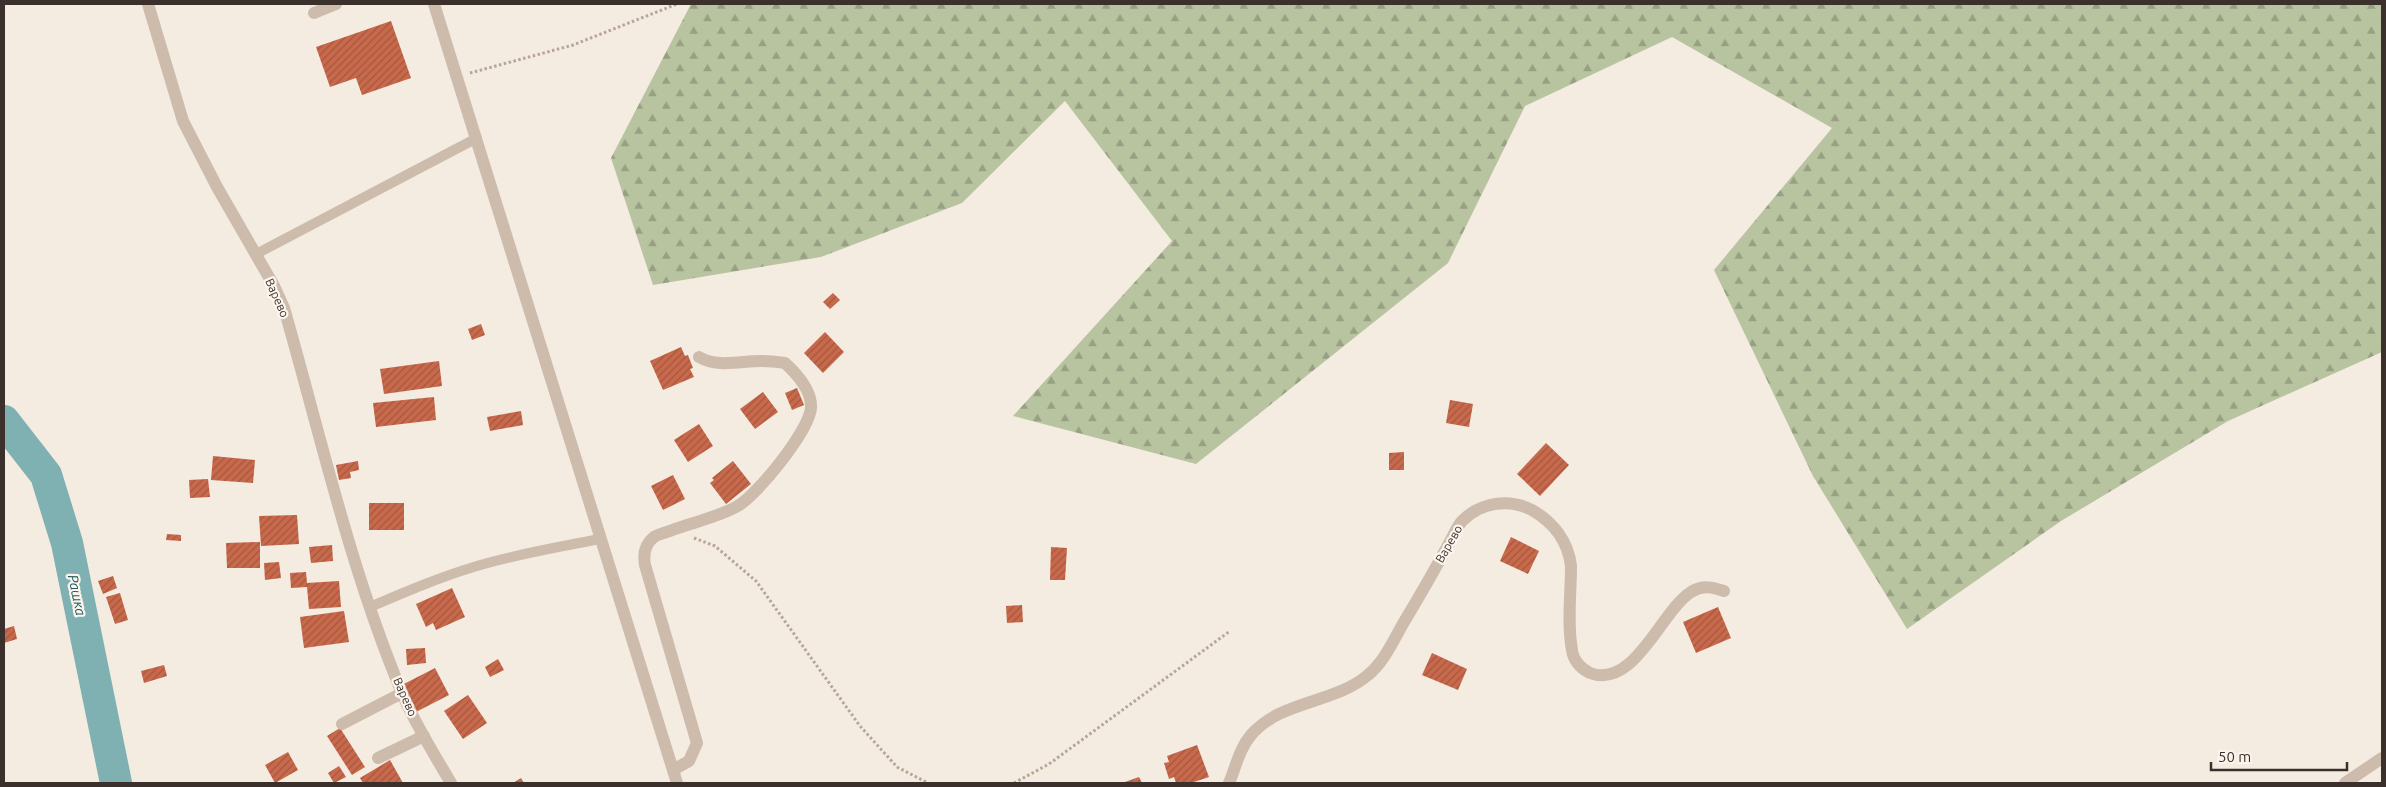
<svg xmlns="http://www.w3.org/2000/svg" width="2386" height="787" font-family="Ubuntu,sans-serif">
	<defs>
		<pattern id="forest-firs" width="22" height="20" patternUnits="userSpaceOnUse" patternTransform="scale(1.25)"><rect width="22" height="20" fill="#b8c4a0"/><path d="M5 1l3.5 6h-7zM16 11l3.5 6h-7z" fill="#97a083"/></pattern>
		<pattern id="building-hatch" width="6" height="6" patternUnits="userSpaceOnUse" patternTransform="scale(1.25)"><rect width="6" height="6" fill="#c8694b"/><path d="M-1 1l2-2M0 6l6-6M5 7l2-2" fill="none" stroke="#a4573f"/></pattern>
	</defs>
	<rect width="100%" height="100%" fill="#f4ebe1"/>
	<path fill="url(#forest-firs)" d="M691,4h1691v348l-154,69 -167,100 -154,108 -94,-153 -99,-206 118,-142 -160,-91 -147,69 -77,157 -252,201 -183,-48 159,-175 -107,-140 -103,102 -141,54 -168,28 -42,-127z"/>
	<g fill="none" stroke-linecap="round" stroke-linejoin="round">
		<path stroke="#7fb0b2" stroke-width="32" d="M4,421l42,54 21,68 49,240"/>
	</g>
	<g fill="url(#building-hatch)">
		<path d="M391,21l20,57 -49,17 -6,-17 -26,9 -14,-40z"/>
		<path d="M833,293l7,7 -10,9 -7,-7z"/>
		<path d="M481,324l4,11 -13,5 -4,-11z"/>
		<path d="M825,332l19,20 -21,21 -19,-20z"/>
		<path d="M681,347l4,9 3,-1 5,13 -3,1 4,8 -31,13 -13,-29z"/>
		<path d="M439,361l3,25 -58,8 -4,-25z"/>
		<path d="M797,388l7,17 -12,5 -7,-17z"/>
		<path d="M763,392l15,20 -23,17 -15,-20z"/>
		<path d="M434,397l2,23 -60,7 -3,-24z"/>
		<path d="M1450,400l23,4 -4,23 -23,-4z"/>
		<path d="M521,411l2,14 -33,6 -3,-14z"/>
		<path d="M699,424l14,22 -25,16 -14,-22z"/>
		<path d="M1546,443l23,22 -29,31 -23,-22z"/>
		<path d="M1404,452v18h-15v-17z"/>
		<path d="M213,456l42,4 -2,23 -42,-3z"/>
		<path d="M358,461l1,9 -9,2 1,6 -12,2 -3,-15z"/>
		<path d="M733,461l18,23 -25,20 -16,-21 4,-3 -2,-2z"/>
		<path d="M673,475l12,24 -22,11 -12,-24z"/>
		<path d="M208,479l2,18 -20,1 -1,-18z"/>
		<rect x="369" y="503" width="35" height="27"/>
		<path d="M297,515l2,29 -38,2 -2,-30z"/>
		<path d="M167,534l14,1v6l-15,-1z"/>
		<path d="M1511,537l28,14 -11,23 -28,-13z"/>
		<path d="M260,542v26h-33l-1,-25z"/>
		<path d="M332,545l1,16 -22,2 -2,-16z"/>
		<path d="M1051,547l16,1 -2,32h-15z"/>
		<path d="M279,562l2,16 -16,2 -1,-17z"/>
		<path d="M306,572l1,11 32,-2 2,26 -32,2 -2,-22 -16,1 -1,-15z"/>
		<path d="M113,576l4,12 -14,6 -5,-13z"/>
		<path d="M452,588l13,29 -29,13 -3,-7 -7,4 -10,-23z"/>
		<path d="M120,593l8,27 -13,4 -9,-27z"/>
		<path d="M1022,605l1,17 -16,1 -1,-17z"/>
		<path d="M1718,607l13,31 -35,15 -13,-31z"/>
		<path d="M344,611l5,31 -45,6 -4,-31z"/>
		<path d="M14,626l3,13 -13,4v-14z"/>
		<path d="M425,648l1,15 -19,2 -1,-16z"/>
		<path d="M1432,653l35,16 -9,21 -36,-15z"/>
		<path d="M498,659l6,11 -14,7 -5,-10z"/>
		<path d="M164,665l3,11 -23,7 -3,-12z"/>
		<path d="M435,668l14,27 -33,17 -14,-27z"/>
		<path d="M468,695l19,28 -24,16 -19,-28z"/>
		<path d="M340,728l25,39 -13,8 -25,-39z"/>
		<path d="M1197,745l12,32 -18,6h-15l-2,-6 -5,2 -5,-16 5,-1 -2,-6z"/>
		<path d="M288,752l10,18 -23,13 -10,-18z"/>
		<path d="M390,760l13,23h-40l-3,-5z"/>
		<path d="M339,766l7,11 -12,6 -6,-10z"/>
		<path d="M1139,777l3,6h-20z"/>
		<path d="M521,778l3,5h-11z"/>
	</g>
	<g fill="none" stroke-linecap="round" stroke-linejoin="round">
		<g stroke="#b9a596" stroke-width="3" stroke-dasharray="2.5 2.5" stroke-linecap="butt">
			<path d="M470,73l103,-28 104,-41"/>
			<path d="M694,538l21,8 41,35 104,145 37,41 31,16"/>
			<path d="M1014,783l35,-19 181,-133"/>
		</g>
		<g stroke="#cdbbac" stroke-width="10">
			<path d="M256,254l221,-116"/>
			<path d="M370,607c35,-15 70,-30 107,-41 40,-12 82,-19 123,-27"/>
		</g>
		<g stroke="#cdbbac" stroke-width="12">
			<path d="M148,4l35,117 34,66 57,99 10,22c37,129 66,261 118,385 13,31 32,61 49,90"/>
			<path d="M434,4l243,779"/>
			<path d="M314,13l22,-9"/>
			<path d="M342,724l60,-31"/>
			<path d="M378,758l46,-22"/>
			<path d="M673,770l16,-9 8,-18 -52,-178c-2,-11 0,-21 9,-28 6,-4 14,-5 21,-8 20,-7 42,-12 61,-22 20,-10 73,-76 75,-99 1,-17 -14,-34 -26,-45 -7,-1 -16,-2 -24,-2 -20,0 -44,7 -62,-4"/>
			<path d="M1229,783c7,-16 10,-34 22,-48 30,-35 83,-31 117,-60 16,-13 25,-34 36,-53 15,-25 29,-49 43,-75 5,-8 9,-19 15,-26 19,-19 47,-23 70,-11 21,12 36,31 39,56 0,27 -4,58 1,84 1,10 9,19 18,23 44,17 71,-62 101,-81 12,-7 21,-5 33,-1"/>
			<path d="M2345,783l37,-25"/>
		</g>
	</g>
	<g text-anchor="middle" stroke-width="4.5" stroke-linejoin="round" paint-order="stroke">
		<g font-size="12" fill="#3b302b" stroke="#fbf5ee">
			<text transform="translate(277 298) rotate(66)" y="4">Варево</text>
			<text transform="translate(1449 544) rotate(-60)" y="4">Варево</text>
			<text transform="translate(405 697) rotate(66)" y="4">Варево</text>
		</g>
		<g font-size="14" font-style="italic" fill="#1f5a5e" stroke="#fbf5ee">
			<text transform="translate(77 595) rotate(78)" y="5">Рашка</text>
		</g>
	</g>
	<rect width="2386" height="787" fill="none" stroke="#3b302b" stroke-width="10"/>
	<path d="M2211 762v8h136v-8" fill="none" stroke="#3b302b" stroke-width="2.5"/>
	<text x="2218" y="762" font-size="15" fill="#3b302b" stroke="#fbf5ee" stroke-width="4" paint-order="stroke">50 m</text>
</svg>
